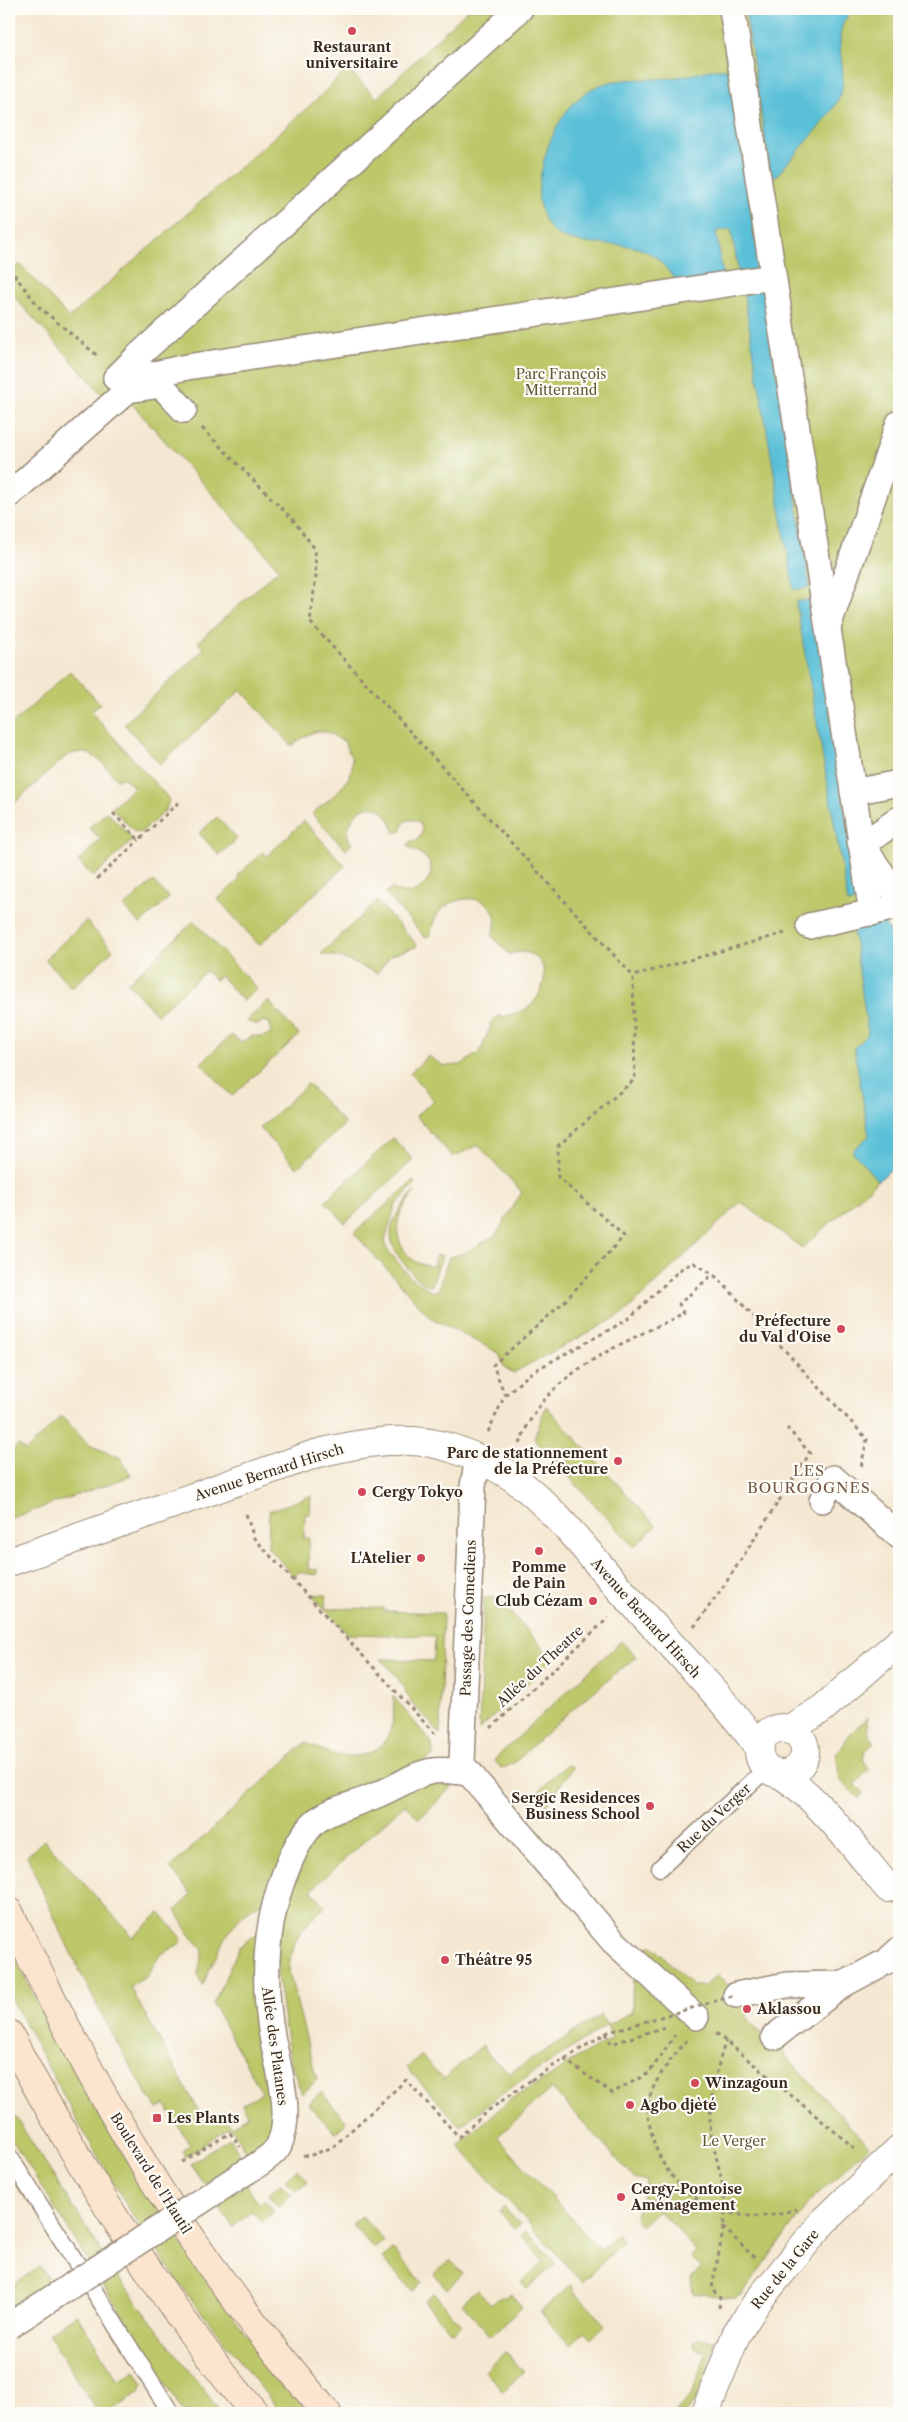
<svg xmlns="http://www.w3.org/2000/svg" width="908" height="2422" font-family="'Libre Caslon Text',serif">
	<rect width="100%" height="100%" fill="#fdfcf7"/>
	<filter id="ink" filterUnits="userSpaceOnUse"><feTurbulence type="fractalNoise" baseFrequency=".02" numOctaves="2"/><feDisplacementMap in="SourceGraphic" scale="10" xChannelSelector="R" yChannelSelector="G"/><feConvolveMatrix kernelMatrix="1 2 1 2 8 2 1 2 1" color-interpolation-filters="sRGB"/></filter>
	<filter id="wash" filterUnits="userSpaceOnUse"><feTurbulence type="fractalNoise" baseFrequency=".0096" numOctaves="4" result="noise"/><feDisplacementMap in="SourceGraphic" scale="20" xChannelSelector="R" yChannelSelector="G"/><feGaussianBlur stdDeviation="1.12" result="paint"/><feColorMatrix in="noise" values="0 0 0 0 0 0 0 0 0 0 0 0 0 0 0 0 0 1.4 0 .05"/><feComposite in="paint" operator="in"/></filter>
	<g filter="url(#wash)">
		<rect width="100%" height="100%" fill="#f5e8d2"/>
		<g fill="#bdc86a" stroke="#7c7944">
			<path d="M468,9h431v900l-16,14 16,18v221l-97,86 -61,-46 -118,112 -110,59 -9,-6 -5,-14 -68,-35 -77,-85 59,-52 2,2 -20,23 -10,34 1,8 24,29 22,15 6,-2 11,-33 16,-4 31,-18 26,-43 -44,-47 -25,12 -37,-41 18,-16 -24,-27 18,-17 16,10 17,-1 19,-13 10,-24h2l-3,-4 10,-9 4,3v-1c8,-3 20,-5 26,-10 25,-22 19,-64 -20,-53l-17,-18c16,-38 -28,-48 -52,-25 -5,5 -8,18 -11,25l-4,1 -40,-44 7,-5c17,15 47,-7 37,-26 -4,-7 -14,-11 -22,-16l4,-5h5l6,-7c1,-12 -7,-18 -18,-12l-3,9 -6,2c-3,-7 -7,-18 -14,-23 -18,-12 -35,11 -33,27l4,7 -6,6 -34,-36c14,-13 42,-30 40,-52 0,-8 -7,-13 -7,-21 -6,-1 -8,-4 -14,-7 -15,-8 -28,3 -39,12l-51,-56 -81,74 -36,-40 80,-75 -6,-7 81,-73 -148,-166 -12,10 -110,-122v-17l11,-10 49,54 246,-217 32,-32 30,29z"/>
			<path d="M70,671l30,33 -9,8 78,87 -3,11 -26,23 -6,-2 -22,-23 22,-21 -10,-9 -7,1c-15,-16 -28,-36 -52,-22l-56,51v-81z"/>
			<path d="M107,812l25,26v3l-39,36 -15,-16 23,-22 -12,-11z"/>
			<path d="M217,817l20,22 -18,16 -20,-22z"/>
			<path d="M304,821l41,45 -86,79 -41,-46 21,-19 -1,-5 25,-23 4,4z"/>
			<path d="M153,881l16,17 -29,26 -16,-17z"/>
			<path d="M377,901l40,44 -1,2 -25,8 -14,18 -37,-16 -19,-3z"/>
			<path d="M86,921l27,29 -41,38 -27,-29z"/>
			<path d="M194,921l63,68 -14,12 -22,-25 -6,4 -9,-9 -49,44 -29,-32z"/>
			<path d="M268,1001l31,34 -67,61 -31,-33 30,-28 10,7 12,-6 9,1 9,-3 -1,-11 -7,-2 -5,4 -12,-4z"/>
			<path d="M308,1084l37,40 -48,44 -37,-40z"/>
			<path d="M393,1138l20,22 -68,63 -20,-22z"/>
			<path d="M415,1191c-6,9 -14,17 -16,27 -7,23 11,51 37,48l-3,-1 3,-10 6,1 -10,29 -3,1c-9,-4 -17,-12 -23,-20 -26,-30 -15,-48 9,-75z"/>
			<path d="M546,1406l110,120 -22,21 -100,-108z"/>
			<path d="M61,1416l28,29 32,13 10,18 -122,43v-63l9,-11 8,6z"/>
			<path d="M311,1496l-1,18h-5l-1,24h5l-1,31 10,1 -1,5 -20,-3 -1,6 -28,-30 1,-37z"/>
			<path d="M311,1594l15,1 -1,14 59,-1v3l59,2 -3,121 -28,-31 -14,-25 -17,-19 53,2 1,-25 -87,-2z"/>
			<path d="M484,1598h13l56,61 -74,71z"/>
			<path d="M621,1641l15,16 -67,55 -54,50 -13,7 -8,-9z"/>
			<path d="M393,1696l39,47 1,12 -21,14 -73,30 -75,103c-34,13 -47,52 -61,83l-5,-11 5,-25 -15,-17 -12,-22 16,-15 -22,-27 136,-126c47,28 94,16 87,-46z"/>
			<path d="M868,1717c-2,11 -1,17 7,25l-9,8 -3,9 6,11 -14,14 8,8 -4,7 -19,-19 -4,-26 14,-20z"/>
			<path d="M567,1765l6,2 -30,43 -4,2 -9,-11 24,-26z"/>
			<path d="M423,1779l27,1 2,7 -33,32 -14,-15 -94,86 14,16c-23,22 -35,33 -36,66l28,108 -15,14 -12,-34 -13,-85 1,-49 29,-78 21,-24z"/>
			<path d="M44,1840l89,97 27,-24 22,25 -1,5 -21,12 -13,21 -17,11 76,137 17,-10 8,12 17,-10 -6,-12 20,-11 -49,-89 27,-58 18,-13 19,181c-7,23 -8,28 -29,42l-16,-27 -5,-1 -41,29 -4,-6 8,-6 -25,-41 -8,5c-52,-80 -92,-166 -130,-253z"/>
			<path d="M9,1945c81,168 181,324 300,468h-28l-97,-123 -55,-81 -54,-92 -66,-123z"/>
			<path d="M652,1945l41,41h11l14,-11 23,24 -2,2 11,11 -4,4 25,30 12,1v6l86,93 -60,56 -68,93 -6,3 -42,-5 -2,-15 11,-10 -11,-11 5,-6 -37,-41 -18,16 -6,-7 12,-38 -13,-3 -82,-90 -55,49 103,113 17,-15 7,7 -42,40 -124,-137 53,-46 37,-21 28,-20 36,-19 -5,-14 -99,64 -48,37 -53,-58 14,-13 22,24 40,-34 8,13 19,15 91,-58 6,10 25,-13c1,-28 -3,-49 20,-67z"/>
			<path d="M321,2092l26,30 -12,11 -27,-29z"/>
			<path d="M9,2107l111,173 101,133h-37l-175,-278z"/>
			<path d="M228,2139h2l13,20 -39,25 -13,-20z"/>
			<path d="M297,2169l11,12 -13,10 -10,-11z"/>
			<path d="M246,2184l13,20 5,-5 10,12 -12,11 -10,-11 -19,16 -16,-24z"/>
			<path d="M280,2184l11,11 -12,12 -11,-12z"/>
			<path d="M504,2207l16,17 -5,5 -16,-17z"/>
			<path d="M361,2216l23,24 -10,9 -22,-25z"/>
			<path d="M526,2231l30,32 -29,26 -6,-7 23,-21 -23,-25z"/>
			<path d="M393,2250l29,32 -10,9 -29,-32z"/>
			<path d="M450,2260l13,14 -16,15 -13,-15z"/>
			<path d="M40,2267l11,17 -42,28v-25z"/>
			<path d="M571,2285l3,3 -1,2 32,35 -14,14 -7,-7 -14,13 -30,-33z"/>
			<path d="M477,2289l14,16 11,-9 2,2 6,-5 12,14 -31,29 -29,-33z"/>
			<path d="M433,2293l29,32 -10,8 -28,-32z"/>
			<path d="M77,2314l41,67 17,-11 8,15 -3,7 -33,21h-12l2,-1 -49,-79z"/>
			<path d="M698,2338l16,3c-4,23 -13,54 -28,72h-11l16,-17 16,-44 -12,-4 -1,-6z"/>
			<path d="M506,2352l18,20 -21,19 -18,-20z"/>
		</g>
		<g fill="#5ac0d8" stroke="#4a757b">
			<path d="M745,9h109c-27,22 -5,55 -13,84 -7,22 -48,63 -64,82l-6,3z"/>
			<path d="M715,69h14l31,202 -21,3 -8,-45 -15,2 7,45 -45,7c-9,-10 -17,-24 -29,-30 -26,-15 -62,-3 -89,-17 -17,-8 -23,-33 -21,-50 5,-40 25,-94 71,-104 19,-4 40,-2 60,-4 15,-1 30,-6 45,-9z"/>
			<path d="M763,288l47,299 -16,3 -51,-300z"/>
			<path d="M812,599l47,302 -11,2 -52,-301z"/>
			<path d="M883,923l16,18v221l-21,19 -26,-30 17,-15 -15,-88 14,-14 -15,-104z"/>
		</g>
	</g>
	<g filter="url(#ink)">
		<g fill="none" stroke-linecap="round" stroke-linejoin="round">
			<defs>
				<g id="service">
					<path d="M660,1868l107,-100"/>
					<path d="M9,2156l162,257"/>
				</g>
				<g id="pedestrian">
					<path d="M732,9l140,904"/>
					<path d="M116,378l15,1 56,-12 586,-90"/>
					<path d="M116,378l22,-22 382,-347"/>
					<path d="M9,495l119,-105 33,-5 23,25"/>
					<path d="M829,624l70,-201"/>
					<path d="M853,792l46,-9"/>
					<path d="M899,819l-24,17 -15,6 39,56"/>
					<path d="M809,926l78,-17"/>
					<path d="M478,1459l-5,27 -11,276 2,5 149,174 83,76"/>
					<path d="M822,1500l11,-22 66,58"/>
					<path d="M736,1995l51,-10 57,-1 43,-23 12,-11"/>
					<path d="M774,2037l70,-53"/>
					<path d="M241,2175c10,-6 34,-20 38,-30 14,-31 0,-73 -6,-104 -11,-58 -9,-113 12,-168 7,-18 16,-39 31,-52 15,-12 38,-16 56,-24 44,-17 46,-34 99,-23"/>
				</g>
				<g id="minor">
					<path d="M9,1562l306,-108c44,-11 95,-21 139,-5 20,7 40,16 58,28 41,29 79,80 113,118 46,50 95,99 135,154"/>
					<circle cx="782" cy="1751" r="23"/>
					<path d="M788,1730l34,-21 77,-67"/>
					<path d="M780,1774c37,22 80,80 108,114"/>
					<path d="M705,2413l31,-78 21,-33 66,-80 76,-73"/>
				</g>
				<g id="secondary">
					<path d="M9,1912c56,117 117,233 192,340 39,56 82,109 126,161"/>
					<path d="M9,2034c28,56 61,111 94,165 46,74 95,148 152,214"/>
				</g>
			</defs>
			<use href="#service" stroke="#988978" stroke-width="19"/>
			<use href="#pedestrian" stroke="#988978" stroke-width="28"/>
			<use href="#minor" stroke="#988978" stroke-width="30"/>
			<use href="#secondary" stroke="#988978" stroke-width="30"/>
			<g stroke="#988978" stroke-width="3" stroke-dasharray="4 4" stroke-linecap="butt">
				<path d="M9,268l30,39 60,50"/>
				<path d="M202,428l91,92 22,29 1,27 -6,46 323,354"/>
				<path d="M113,813l26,27 42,-40"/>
				<path d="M97,879l42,-39"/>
				<path d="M505,1395l27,-23 95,-52 56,-53 11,-4 19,11 16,16 138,149 -6,28"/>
				<path d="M488,1432l17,-37 -12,-30 70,-62 61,-67 -66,-59v-31l77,-67 -2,-103 152,-43"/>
				<path d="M520,1444c22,-72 104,-100 164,-131l-5,-9 34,-30"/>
				<path d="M246,1514l8,24 182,197"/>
				<path d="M694,1627l31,-43 85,-131 -23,-25"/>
				<path d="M491,1728l117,-110"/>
				<path d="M606,2033l5,11 57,-18"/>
				<path d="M716,2033l141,117"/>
				<path d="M687,2040c-13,15 -35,42 -38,61 -3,14 1,25 4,38 18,62 83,92 143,70"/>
				<path d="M564,2059l48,34 37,-20 26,-38"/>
				<path d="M303,2155l6,1 24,-9 73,-67 53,57 30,-27 42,-30"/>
				<path d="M182,2162l48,-29 10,14"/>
				<path d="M723,2227l33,32"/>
				<path d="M719,2308l1,-10 -8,-9c4,-25 11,-51 13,-76 1,-26 -9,-53 -14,-79 -4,-25 6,-69 15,-93"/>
			</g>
			<use href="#service" stroke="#fff" stroke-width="16"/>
			<use href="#pedestrian" stroke="#fff" stroke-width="25"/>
			<use href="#minor" stroke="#fff" stroke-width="28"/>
			<use href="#secondary" stroke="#fce5cf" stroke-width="28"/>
			<defs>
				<path id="pedestrian-bridge" d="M9,2326l232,-151"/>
			</defs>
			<use href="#pedestrian-bridge" stroke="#988978" stroke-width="28" stroke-linecap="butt"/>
			<path stroke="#988978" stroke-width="3" stroke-dasharray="4 4" stroke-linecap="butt" d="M531,2080l75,-47 130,-38"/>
			<use href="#pedestrian-bridge" stroke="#fff" stroke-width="25"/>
		</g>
	</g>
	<g fill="#d1495b" stroke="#fdfcf7" stroke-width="2">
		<circle cx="352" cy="31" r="5"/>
		<circle cx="841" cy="1329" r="5"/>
		<circle cx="618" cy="1461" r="5"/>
		<circle cx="362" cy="1492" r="5"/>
		<circle cx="539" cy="1551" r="5"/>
		<circle cx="421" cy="1558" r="5"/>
		<circle cx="593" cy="1601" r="5"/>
		<circle cx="650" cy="1806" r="5"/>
		<circle cx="445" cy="1960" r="5"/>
		<circle cx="747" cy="2009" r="5"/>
		<circle cx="695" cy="2083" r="5"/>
		<circle cx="630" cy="2105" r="5"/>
		<rect x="152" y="2113" width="10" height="10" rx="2.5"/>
		<circle cx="621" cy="2197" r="5"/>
	</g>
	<g text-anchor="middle" stroke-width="4.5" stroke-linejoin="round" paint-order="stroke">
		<g font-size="14" font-weight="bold" fill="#3b2a1e" stroke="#fdfcf7" text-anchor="start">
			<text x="352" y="52" text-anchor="middle">Restaurant<tspan x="352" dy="16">universitaire</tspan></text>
			<text x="831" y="1326" text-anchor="end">Préfecture<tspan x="831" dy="16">du Val d'Oise</tspan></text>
			<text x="608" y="1458" text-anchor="end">Parc de stationnement<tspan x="608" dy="16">de la Préfecture</tspan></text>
			<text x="372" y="1497">Cergy Tokyo</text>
			<text x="411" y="1563" text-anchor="end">L'Atelier</text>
			<text x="539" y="1572" text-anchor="middle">Pomme<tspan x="539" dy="16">de Pain</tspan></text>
			<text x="583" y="1606" text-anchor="end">Club Cézam</text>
			<text x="640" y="1803" text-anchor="end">Sergic Residences<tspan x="640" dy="16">Business School</tspan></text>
			<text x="455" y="1965">Théâtre 95</text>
			<text x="757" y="2014">Aklassou</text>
			<text x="705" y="2088">Winzagoun</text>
			<text x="640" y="2110">Agbo djèté</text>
			<text x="167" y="2123">Les Plants</text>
			<text x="631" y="2194">Cergy-Pontoise<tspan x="631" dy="16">Aménagement</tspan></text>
		</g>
		<g font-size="14" fill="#625935" stroke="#fdfcf7">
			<text x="561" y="379">Parc François<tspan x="561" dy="16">Mitterrand</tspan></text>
			<text x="734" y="2146">Le Verger</text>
		</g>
		<g font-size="14" fill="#3b2a1e" stroke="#fdfcf7">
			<text transform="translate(269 1472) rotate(-18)" y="5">Avenue Bernard Hirsch</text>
			<text transform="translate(468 1618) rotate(-88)" y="5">Passage des Comediens</text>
			<text transform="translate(646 1618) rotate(48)" y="5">Avenue Bernard Hirsch</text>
			<text transform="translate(540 1666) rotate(-43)" y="5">Allée du Theatre</text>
			<text transform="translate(714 1818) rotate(-43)" y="5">Rue du Verger</text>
			<text transform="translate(275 2046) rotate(82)" y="5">Allée des Platanes</text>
			<text transform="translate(151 2173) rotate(58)" y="5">Boulevard de l'Hautil</text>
			<text transform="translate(785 2269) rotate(-51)" y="5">Rue de la Gare</text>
		</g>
		<g font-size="15" letter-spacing="1" fill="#735845" stroke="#fdfcf7">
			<text x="809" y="1476">LES<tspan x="809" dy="17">BOURGOGNES</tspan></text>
		</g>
	</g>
	<rect width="908" height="2422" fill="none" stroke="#fdfcf7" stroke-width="30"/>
</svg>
